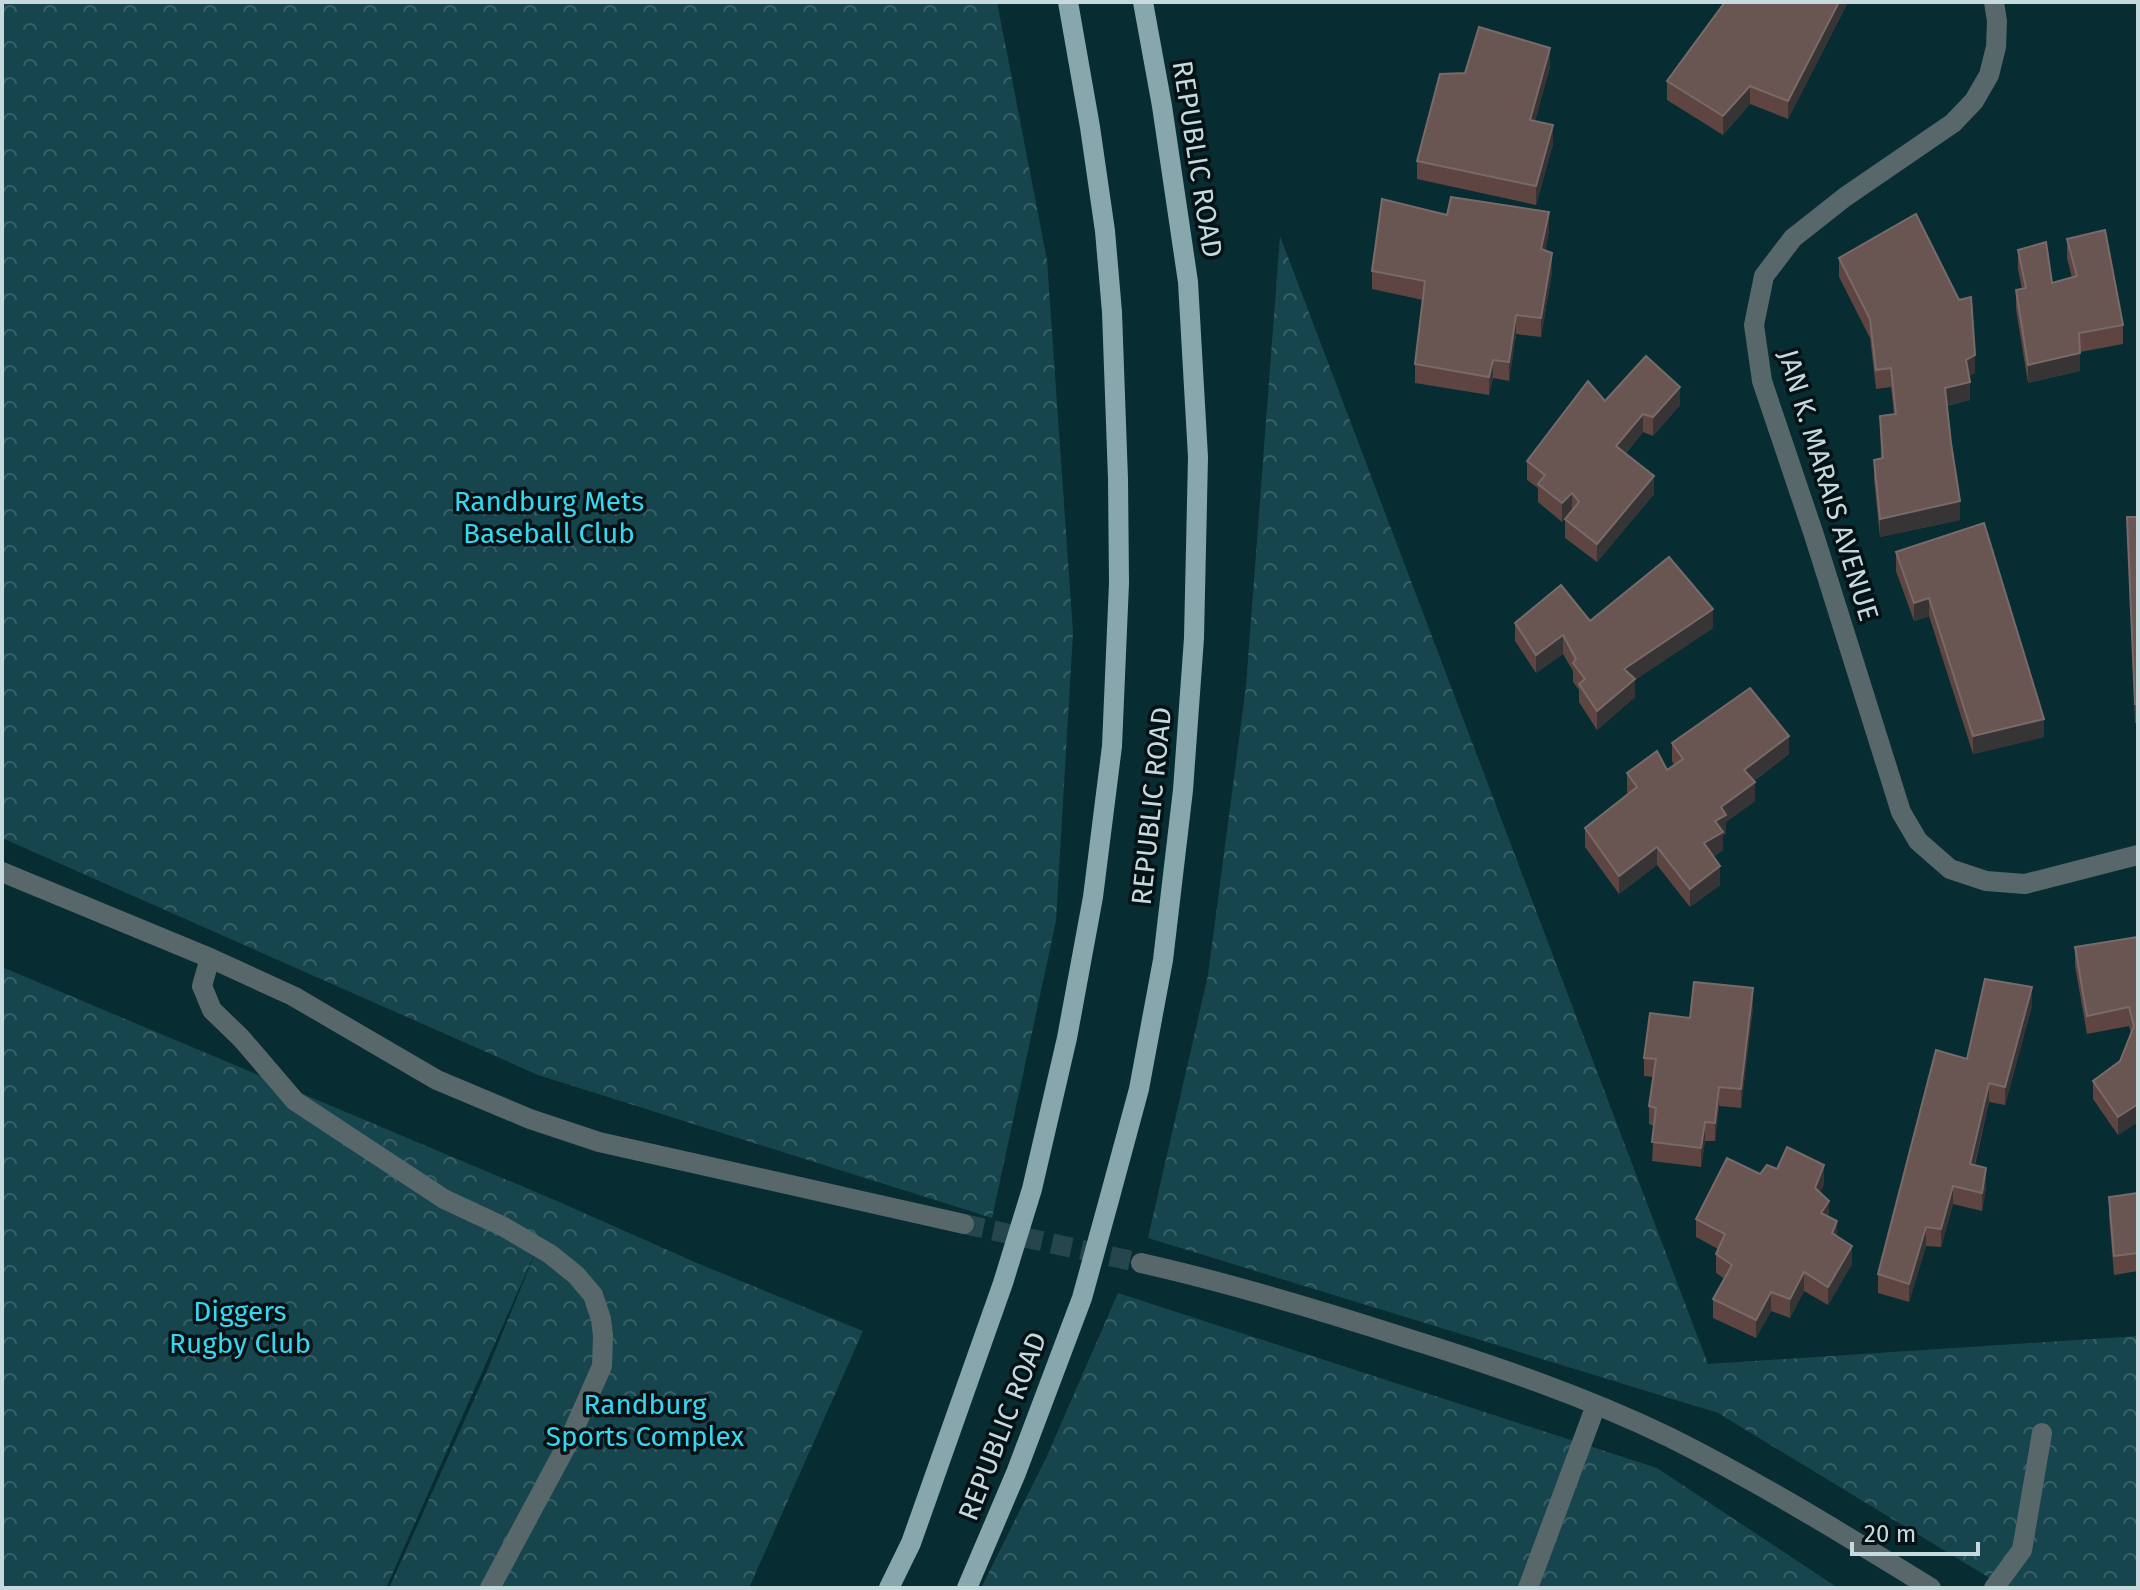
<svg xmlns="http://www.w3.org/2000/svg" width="2140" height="1590" font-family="'Fira Sans',sans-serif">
	<defs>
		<pattern id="park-crowns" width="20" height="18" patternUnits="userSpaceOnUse" patternTransform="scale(2)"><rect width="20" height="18" fill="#17454d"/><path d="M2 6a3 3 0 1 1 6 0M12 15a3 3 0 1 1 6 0" fill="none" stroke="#375f66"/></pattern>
	</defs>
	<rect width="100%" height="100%" fill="#072c32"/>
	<g fill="url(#park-crowns)">
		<path d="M2,2h995l50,258 26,373 -17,288 -64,297 -454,-143 -536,-237z"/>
		<path d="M1280,236l428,1128 430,-28v252h-132l-288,-175 -570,-175 60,-263 38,-289z"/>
		<path d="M2,967l555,234 140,62 166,68 -114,257h-360l97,-215 53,-129 -153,344h-384z"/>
		<path d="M1118,1293l539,175 181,120h-857l66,-132z"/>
	</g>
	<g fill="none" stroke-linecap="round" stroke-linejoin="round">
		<path stroke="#24464c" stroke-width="20" stroke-dasharray="20 10" stroke-linecap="butt" d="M964,1224l177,39"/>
		<g stroke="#58676a" stroke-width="20">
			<path d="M1994,2l3,19 -1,26 -7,28 -15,26 -21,22 -108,74 -52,41 -29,38 -10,49 8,56 52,154 87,277 17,29 32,28 36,12 39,3 113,-29"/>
			<path d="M2,872l208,86 83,38 144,84 93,39 69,23 365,82"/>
			<path d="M210,958l-8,28 10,24 29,28 54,63 149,98 60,28 46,27 26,21 17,20 8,24 2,17 -1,30 -34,77 -78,145"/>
			<path d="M1141,1263c89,20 175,46 262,74 90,28 181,59 266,100 90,45 176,98 262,151"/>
			<path d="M1528,1588l68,-183"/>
			<path d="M1994,1588l28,-38 20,-117"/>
		</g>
		<g stroke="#88a7ad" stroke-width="20">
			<path d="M889,1588l22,-45 92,-260 29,-94 35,-151 26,-141 19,-151 7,-163 -1,-104 -6,-167 -7,-81 -15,-104 -22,-125"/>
			<path d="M967,1588l49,-115 66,-175 27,-98 30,-111 24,-129 20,-170 11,-152 4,-181 -10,-175 -26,-176 -19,-104"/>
		</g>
	</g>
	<g fill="#5e4542">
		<path d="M1725,2h123l-60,117 -38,-15 -27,31 -56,-35v-19z"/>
		<path d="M1550,67l-15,54 18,23 -17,61 -119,-26v-18l48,-88z"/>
		<path d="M1447,215l102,16 -4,20 7,21 -11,65 -25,-3 -7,47 -16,-3 -4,17 -74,-12v-19l8,-64 -51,-11v-18z"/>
		<path d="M2067,239l56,86v19l-43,8v19l-52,12 -12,-74v-19l6,-1 -4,-20v-19l34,33 20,-5 -5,-20z"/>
		<path d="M1839,258l136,115 -6,3 1,24 -23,6 13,114 -80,17 -6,-58v-19l7,-1 -1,-43 14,-2 -3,-27 -15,2 -6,-51 -31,-61z"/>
		<path d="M1605,401l75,4 -27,31 -10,-4 -17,21 28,41 -57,68 -32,-24v-19l1,-1 -4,4 -24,-20v-14l-11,-8v-19z"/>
		<path d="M2127,517h11v206h-3z"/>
		<path d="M1896,552l148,185 -71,17 -44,-138 -15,5 -18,-50z"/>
		<path d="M1590,621l123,7 -78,52v17l-38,33 -18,-28v-12l-6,-8v-11l-10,-17 -27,19 -21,-32v-18z"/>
		<path d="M1672,743l117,11 -35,27 1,20 -29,21v12l-3,1v15l-10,7 7,28 -30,22 -33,-42 -38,29 -34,-47v-19l44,-34 -2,-2v-19l40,-3 7,-5 -2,-4z"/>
		<path d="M2138,937v185l-20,13 -25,-36v-18l27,-20 11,-28 -2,-7 -42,8 -12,-68v-19z"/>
		<path d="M2032,1006l-27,99 -16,-3 -14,63 11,22 -4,24 -29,-7 -12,43 -15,-1 -17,56 -31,-9v-19l89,-215z"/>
		<path d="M1753,1007l-12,101 -22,-2 -4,35h-10l-4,26 -49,-6 2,-35 -5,-2v-18l4,-29 -9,-1v-18l46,-40z"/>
		<path d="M1760,1174l64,10 -4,9 17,44 15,27 -24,41 -24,-14 -14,27 -19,-7 -15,27 -43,-20v-19l12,-20 -9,-6v-19l2,-5 -22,-12v-18z"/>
		<path d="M2138,1193v78l-24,4 -5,-59v-19z"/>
	</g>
	<g fill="#363434">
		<path d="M1839,2h9l-60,117v-18z"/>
		<path d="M1550,48v19l-20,71v-18z"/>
		<path d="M1750,86v18l-27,31v-19z"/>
		<path d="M1553,125v19l-17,61v-19z"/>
		<path d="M1549,212v19l-8,37v-19z"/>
		<path d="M1552,253v19l-11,65v-19z"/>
		<path d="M1516,315v19l-7,47v-19z"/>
		<path d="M2080,353v18l-52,12v-18z"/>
		<path d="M1975,355v18l-9,5v-18z"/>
		<path d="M1493,360v18l-4,17v-18z"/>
		<path d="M1970,382v18l-25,6v-18z"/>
		<path d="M1680,387v18l-27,31v-19z"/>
		<path d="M1643,414v18l-27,32v-18z"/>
		<path d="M1654,476v18l-57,68v-18z"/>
		<path d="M1572,493v19l-10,10v-19z"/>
		<path d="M1960,501v19l-80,17v-18z"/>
		<path d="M1929,598v18l-15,5v-18z"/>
		<path d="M1713,609v19l-78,52v17l-38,33v-19l27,-42z"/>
		<path d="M1563,635v19l-27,19v-18z"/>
		<path d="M2044,719v18l-71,17v-18z"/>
		<path d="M1789,736v18l-45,34v-18z"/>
		<path d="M1755,782v19l-29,21v12l-3,1v15l-19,12v-19l17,-36z"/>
		<path d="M1657,847v18l-38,29v-18z"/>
		<path d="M1720,866v19l-30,22v-18z"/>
		<path d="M2032,987v19l-27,99v-18z"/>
		<path d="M1753,988v19l-12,101v-19z"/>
		<path d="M1989,1083v19l-19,80v-18z"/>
		<path d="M1719,1087v19l-4,35v-18z"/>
		<path d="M2138,1104v18l-20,13v-18z"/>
		<path d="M1705,1122v19l-4,26v-19z"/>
		<path d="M1824,1165v19l-9,23v-19z"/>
		<path d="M1986,1168v19l-4,24v-18z"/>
		<path d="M1953,1186v18l-12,43v-18z"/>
		<path d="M1829,1201v18l-8,-6z"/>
		<path d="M1837,1221v19l-5,-7z"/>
		<path d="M1926,1227v19l-17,56v-18z"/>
		<path d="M1852,1246v18l-24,41v-18z"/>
		<path d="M1804,1272v19l-14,27v-19z"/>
		<path d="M1771,1292v19l-15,27v-18z"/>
	</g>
	<g fill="#695552" stroke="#786a68" stroke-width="2">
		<path d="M1725,2h114l-51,99 -38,-15 -27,30 -56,-35z"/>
		<path d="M1479,27l71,21 -20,72 23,5 -17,61 -119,-25 23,-87 25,-1z"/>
		<path d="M1451,197l98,15 -8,37 11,4 -11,65 -25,-3 -7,47 -16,-2 -4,17 -74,-13 10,-83 -53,-10 10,-72 65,16z"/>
		<path d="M1916,214l43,86 12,-3 4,58 -9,5 4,22 -25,6 6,55 9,58 -80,18 -6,-59 9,-2 -3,-42 16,-2 -5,-46 -15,2 -6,-51 -31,-61z"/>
		<path d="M2105,230l18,95 -44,8 1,20 -52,12 -12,-75 10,-2 -8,-38 28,-8 6,41 25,-7 -10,-37z"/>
		<path d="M1646,356l34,31 -27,30 -10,-3 -27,32 38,30 -57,68 -32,-25 14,-17 -7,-9 -10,10 -24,-19 7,-9 -18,-14 61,-80 17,20z"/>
		<path d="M2127,517h11v187h-3z"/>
		<path d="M1984,523l60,196 -71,17 -44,-138 -15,5 -18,-51z"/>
		<path d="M1669,557l44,52 -89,60 11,10 -38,32 -18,-27 6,-5 -12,-16 3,-4 -13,-24 -27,20 -21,-32 46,-38 29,36z"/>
		<path d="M1750,688l39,48 -45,34 11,12 -34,25 5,8 -11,6 8,11 -19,11 16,23 -30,23 -33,-42 -38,29 -34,-48 52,-41 -10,-14 30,-22 10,19 16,-11 -11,-16z"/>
		<path d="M2138,937v141l-1,1 1,2v23l-20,13 -25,-36 27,-20 14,-35 -5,-19 -42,9 -12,-69z"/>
		<path d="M1985,979l47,8 -27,100 -16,-4 -19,81 16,4 -4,25 -29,-7 -12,43 -15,-2 -17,57 -31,-10 58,-224 31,9z"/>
		<path d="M1694,982l59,6 -12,101 -22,-2 -4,36 -10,-1 -4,26 -49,-6 4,-34 -7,-2 7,-47 -12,-1 6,-45 40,5z"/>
		<path d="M1787,1147l37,18 -9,23 14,13 -8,12 16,8 -5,12 20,13 -24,41 -24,-15 -14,27 -19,-7 -15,28 -43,-21 19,-34 -16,-11 9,-20 -29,-15 31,-61 33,16 7,-9 10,4z"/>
		<path d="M2138,1193v60l-24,3 -5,-59z"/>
	</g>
	<g text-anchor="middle" stroke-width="7" stroke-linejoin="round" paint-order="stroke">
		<g font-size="28" fill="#c6d9dd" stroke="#051215">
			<text transform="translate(1198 159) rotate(81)" y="10">REPUBLIC ROAD</text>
			<text transform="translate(1829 485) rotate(73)" y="10">JAN K. MARAIS AVENUE</text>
			<text transform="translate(1151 806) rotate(-84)" y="10">REPUBLIC ROAD</text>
			<text transform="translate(1002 1426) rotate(-69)" y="10">REPUBLIC ROAD</text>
		</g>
		<g font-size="28" fill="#37d7f0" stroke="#051215">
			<text x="549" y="511">Randburg Mets<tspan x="549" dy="32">Baseball Club</tspan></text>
			<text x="240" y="1321">Diggers<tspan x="240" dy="32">Rugby Club</tspan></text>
			<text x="645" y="1414">Randburg<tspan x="645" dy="32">Sports Complex</tspan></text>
		</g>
	</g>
	<rect width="2140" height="1590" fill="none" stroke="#c6d9dd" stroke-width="8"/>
	<path d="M1852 1542v12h126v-12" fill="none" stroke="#c6d9dd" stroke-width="4"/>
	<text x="1864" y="1542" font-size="24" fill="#c6d9dd" stroke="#051215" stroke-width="6" paint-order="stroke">20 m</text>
</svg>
